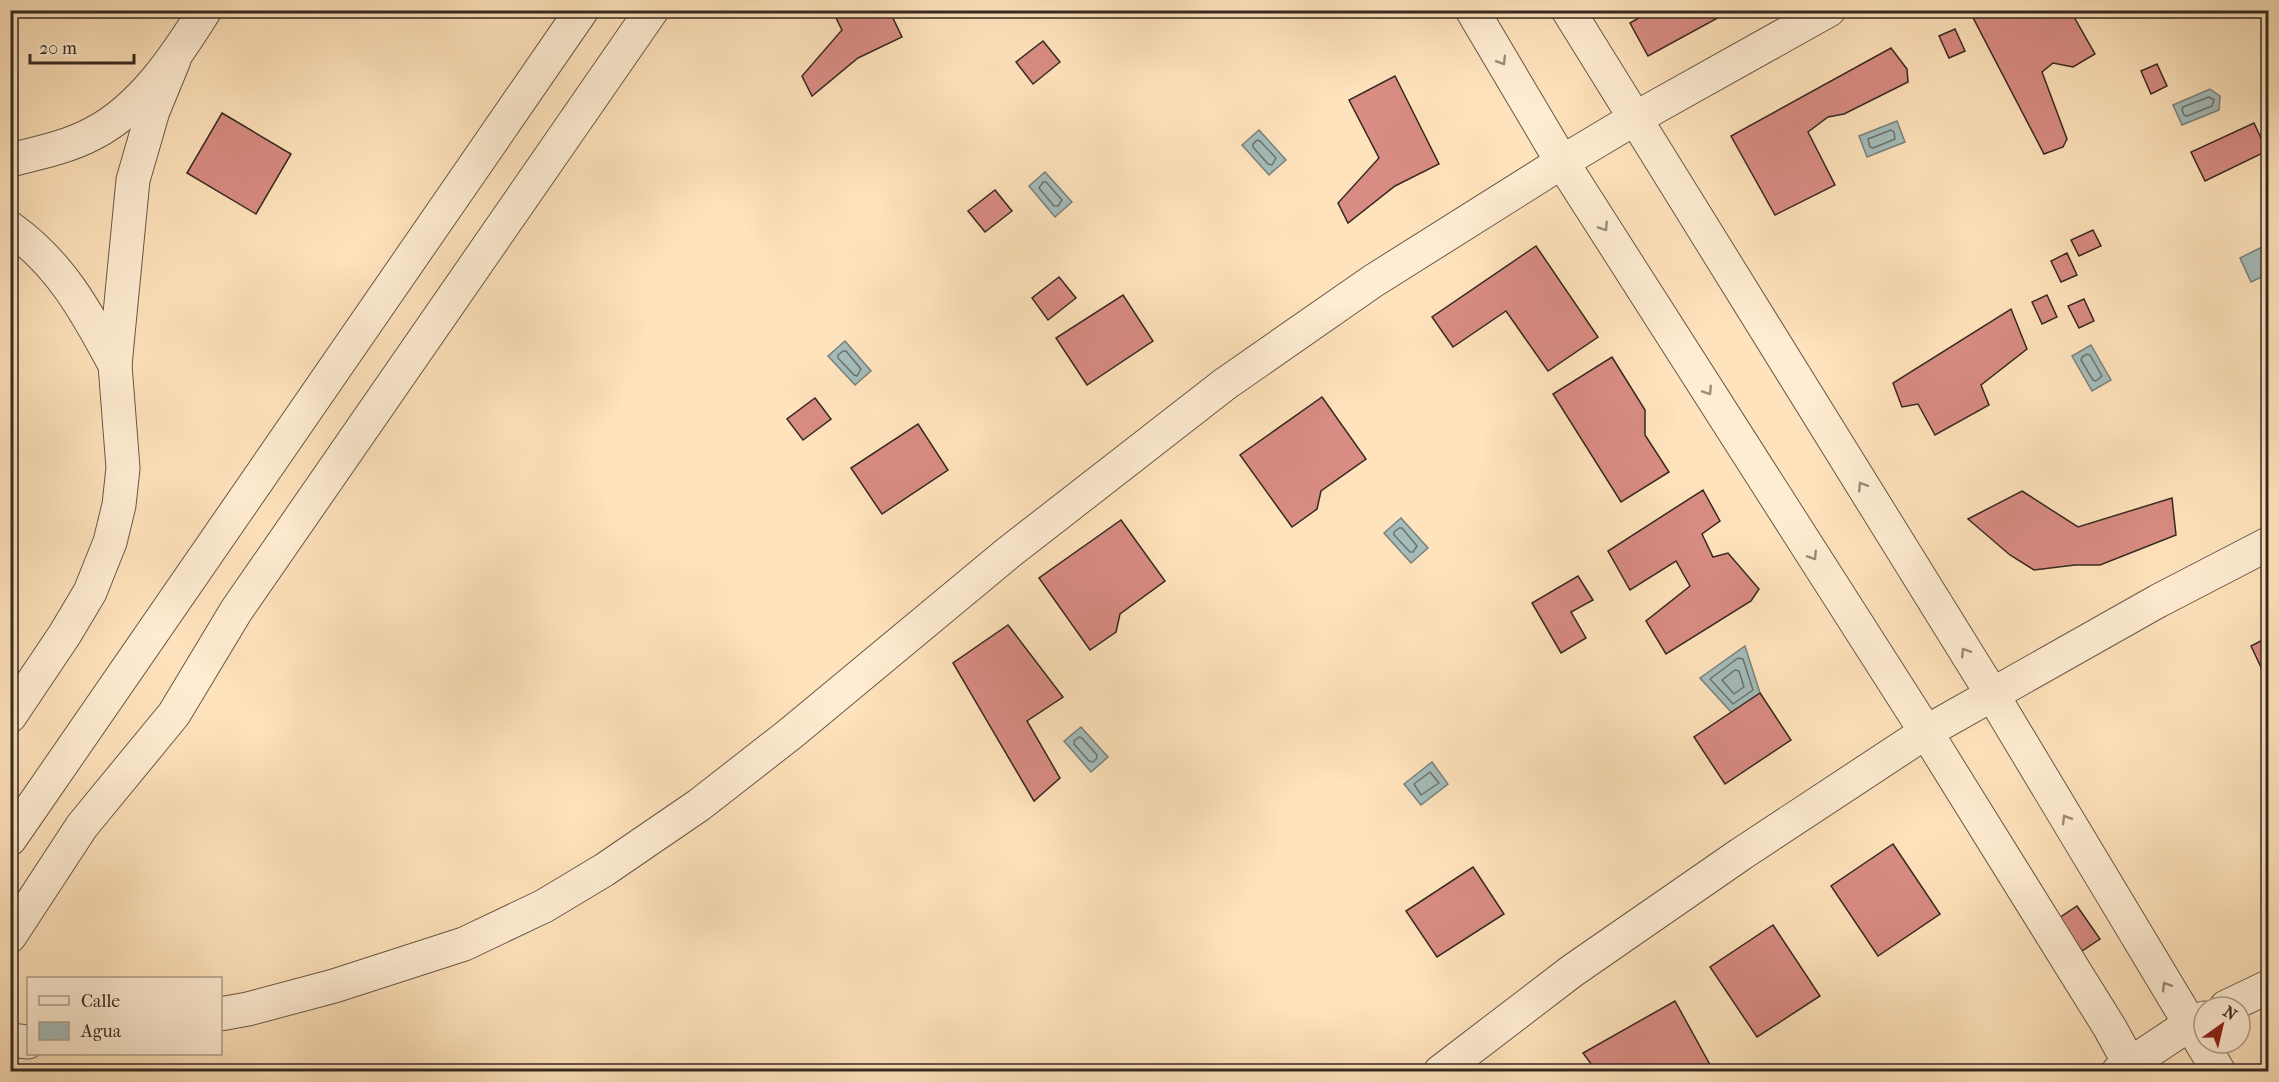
<svg xmlns="http://www.w3.org/2000/svg" width="2279" height="1082" font-family="'IM FELL French Canon',serif">
	<rect width="100%" height="100%" fill="#ffe3bc"/>
	<filter id="stains"><feTurbulence type="fractalNoise" baseFrequency=".00333" numOctaves="4"/><feColorMatrix values="0 0 0 0 .2 0 0 0 0 .09 0 0 0 0 .02 0 0 0 .5 -.17"/></filter>
	<radialGradient id="worn" r=".72"><stop offset=".6" stop-color="#630" stop-opacity="0"/><stop offset="1" stop-color="#630" stop-opacity=".3"/></radialGradient>
	<g fill="#a4bcba" stroke="#78817d" stroke-width="1.5">
		<path d="M2210,89l10,7 -1,14 -37,15 -9,-20z"/>
		<path d="M1897,121l8,21 -38,15 -8,-21z"/>
		<path d="M1259,130l27,30 -17,15 -27,-30z"/>
		<path d="M1045,172l27,30 -17,15 -26,-31z"/>
		<path d="M2268,244v30l-17,8 -11,-24z"/>
		<path d="M845,341l26,30 -16,14 -27,-29z"/>
		<path d="M2091,345l20,35 -19,11 -20,-35z"/>
		<path d="M1401,518l27,30 -17,15 -27,-30z"/>
		<path d="M1745,646l15,47 -28,20 -32,-35z"/>
		<path d="M1081,727l27,30 -17,15 -27,-31z"/>
		<path d="M1432,762l16,22 -27,21 -17,-21z"/>
	</g>
	<g fill="none" stroke-linecap="round" stroke-linejoin="round">
		<g stroke="#6c726e" stroke-width="1.5">
			<path d="M2209,97l5,3 -2,6 -25,10 -3,-1 -2,-5 1,-3z"/>
			<path d="M1891,130l3,2 1,7 -22,9 -3,-1 -2,-8z"/>
			<path d="M1257,140l3,1 16,17 -4,7 -4,-1 -15,-17v-3z"/>
			<path d="M1043,182h3l16,18 -4,6h-4l-15,-18z"/>
			<path d="M843,351h3l15,18 -4,7 -3,-1 -16,-17v-3z"/>
			<path d="M2087,354l3,1 12,21 -6,5 -3,-1 -12,-20 1,-3z"/>
			<path d="M1399,528h3l15,18 -4,6h-3l-16,-17v-3z"/>
			<path d="M1738,658l5,1 10,31 -20,14 -23,-25z"/>
			<path d="M1735,670l4,1 5,16 -10,7 -12,-14z"/>
			<path d="M1079,737l3,1 15,17v3l-4,4 -4,-1 -15,-17v-3z"/>
			<path d="M1430,772l9,11 -18,12 -7,-11z"/>
		</g>
	</g>
	<g fill="#d98c83" stroke="#352922" stroke-width="1.5">
		<path d="M832,10h57l13,27 -44,21 -46,38 -10,-20 40,-46z"/>
		<path d="M1652,10h71l2,4 -77,42 -18,-33z"/>
		<path d="M1969,10h101l25,44 -22,13 -20,-4 -11,9 25,67 -4,8 -19,7z"/>
		<path d="M1955,29l10,22 -16,7 -10,-22z"/>
		<path d="M1043,41l17,21 -27,22 -17,-22z"/>
		<path d="M1891,48l16,21 1,13 -64,32 -16,3 -20,15 27,53 -60,30 -44,-79z"/>
		<path d="M2157,64l10,22 -16,8 -10,-23z"/>
		<path d="M1395,76l44,88 -44,22 -47,37 -10,-20 41,-45 -30,-58z"/>
		<path d="M222,113l69,41 -35,60 -69,-41z"/>
		<path d="M2254,123l13,28 -62,30 -14,-29z"/>
		<path d="M995,190l17,21 -27,21 -17,-21z"/>
		<path d="M2093,230l8,16 -22,10 -8,-16z"/>
		<path d="M1536,246l62,91 -50,34 -42,-60 -53,36 -21,-30z"/>
		<path d="M2067,253l10,22 -16,7 -10,-21z"/>
		<path d="M1059,277l17,21 -28,22 -16,-22z"/>
		<path d="M1123,295l30,46 -66,44 -31,-47z"/>
		<path d="M2047,295l10,22 -15,7 -10,-22z"/>
		<path d="M2084,299l10,22 -15,7 -11,-22z"/>
		<path d="M2011,309l16,40 -46,36 8,20 -54,30 -17,-31 -16,3 -9,-24z"/>
		<path d="M1612,357l33,53v25l24,37 -48,30 -68,-108z"/>
		<path d="M1322,397l44,62 -45,32 -4,18 -25,18 -52,-72z"/>
		<path d="M815,398l16,21 -28,21 -16,-21z"/>
		<path d="M918,424l30,46 -66,44 -31,-46z"/>
		<path d="M1703,490l17,31 -18,13 11,23 15,-4 31,36 -8,12 -85,53 -20,-33 44,-35 -14,-25 -46,29 -22,-39z"/>
		<path d="M2022,491l56,36 94,-29 4,37 -76,30h-25l-41,5 -24,-15 -42,-36z"/>
		<path d="M1121,520l44,61 -45,33 -4,18 -26,18 -51,-72z"/>
		<path d="M1578,576l15,24 -22,12 15,26 -25,15 -29,-50z"/>
		<path d="M1008,625l55,72 -36,24 33,57 -26,23 -81,-138z"/>
		<path d="M2268,637v45l-17,-36z"/>
		<path d="M1760,693l31,47 -66,44 -31,-47z"/>
		<path d="M1893,844l47,70 -62,42 -47,-70z"/>
		<path d="M1473,867l31,47 -67,43 -31,-46z"/>
		<path d="M2077,906l23,33 -18,12 -23,-33z"/>
		<path d="M1773,925l47,71 -63,41 -47,-70z"/>
		<path d="M1675,1001l39,71h-117l-14,-19z"/>
	</g>
	<g fill="none" stroke-linecap="round" stroke-linejoin="round">
		<defs>
			<g id="minor">
				<path d="M1472,10l90,152 364,570 184,296 24,44"/>
				<path d="M1568,10l424,684 227,378"/>
				<path d="M10,160c29,-7 58,-13 84,-27 48,-25 83,-78 111,-123"/>
				<path d="M10,228c51,36 77,85 105,137"/>
				<path d="M10,716l55,-82 25,-42 20,-50 9,-37 4,-37 -8,-103 18,-185 20,-69 21,-51"/>
				<path d="M10,839l572,-829"/>
				<path d="M10,936l72,-110 92,-112 62,-103 416,-601"/>
				<path d="M2226,1007l42,-20"/>
				<path d="M220,1014l28,-5 86,-23 130,-42 80,-38 60,-36 95,-65 91,-71 218,-181 217,-169 148,-103 189,-119 72,-43 195,-109"/>
				<path d="M10,1040l18,2"/>
				<path d="M1440,1072l132,-101 169,-117 185,-122 232,-131 110,-57"/>
				<path d="M2118,1072l72,-48 14,-6"/>
			</g>
		</defs>
		<use href="#minor" stroke="#685848" stroke-width="35"/>
		<use href="#minor" stroke="#ffedd3" stroke-width="33"/>
	</g>
	<defs><path id="oneway-chevron" d="M-2-3.5L2.5 0L-2 3.5" fill="none" stroke-width="1.6" stroke-linecap="round" stroke-linejoin="round" transform="scale(1.5)"/></defs>
	<g stroke="#9a8b7a">
		<use href="#oneway-chevron" transform="translate(1502 61) rotate(59)"/>
		<use href="#oneway-chevron" transform="translate(1604 227) rotate(57)"/>
		<use href="#oneway-chevron" transform="translate(1708 391) rotate(57)"/>
		<use href="#oneway-chevron" transform="translate(1862 486) rotate(-122)"/>
		<use href="#oneway-chevron" transform="translate(1813 556) rotate(57)"/>
		<use href="#oneway-chevron" transform="translate(1965 652) rotate(-122)"/>
		<use href="#oneway-chevron" transform="translate(2066 819) rotate(-121)"/>
		<use href="#oneway-chevron" transform="translate(2166 986) rotate(-121)"/>
	</g>
	<rect width="2279" height="1082" fill="none" stroke="#ffe3bc" stroke-width="36"/>
	<rect x="12" y="12" width="2255" height="1058" fill="none" stroke="#352922" stroke-width="3"/>
	<rect x="18" y="18" width="2243" height="1046" fill="none" stroke="#352922" stroke-width="1.5"/>
	<rect x="27" y="977" width="195" height="78" fill="#ffedd3" stroke="#ae9f8c" stroke-width="1.5"/>
	<rect x="39" y="996" width="30" height="9" fill="#ffedd3" stroke="#ae9f8c" stroke-width="1.5"/>
	<text x="81" y="1007" font-size="18" fill="#352922">Calle</text>
	<rect x="39" y="1022" width="30" height="18" fill="#a4bcba" stroke="#ae9f8c" stroke-width="1.5"/>
	<text x="81" y="1037" font-size="18" fill="#352922">Agua</text>
	<g transform="translate(2222 1025) rotate(34)"><circle r="28" fill="#ffedd3" stroke="#ae9f8c" stroke-width="1.5"/>
	<path d="M0-4.5L10 22L0 15L-10 22Z" fill="#8f2418"/>
	<text y="-9" font-size="16" font-weight="bold" text-anchor="middle" fill="#352922">N</text>
	</g>
	<path d="M30 54v9h104v-9" fill="none" stroke="#352922" stroke-width="3"/>
	<text x="39" y="54" font-size="18" fill="#352922" stroke="#ffedd3" stroke-width="4.5" paint-order="stroke">20 m</text>
	<rect width="100%" height="100%" filter="url(#stains)"/>
	<rect width="100%" height="100%" fill="url(#worn)"/>
</svg>
